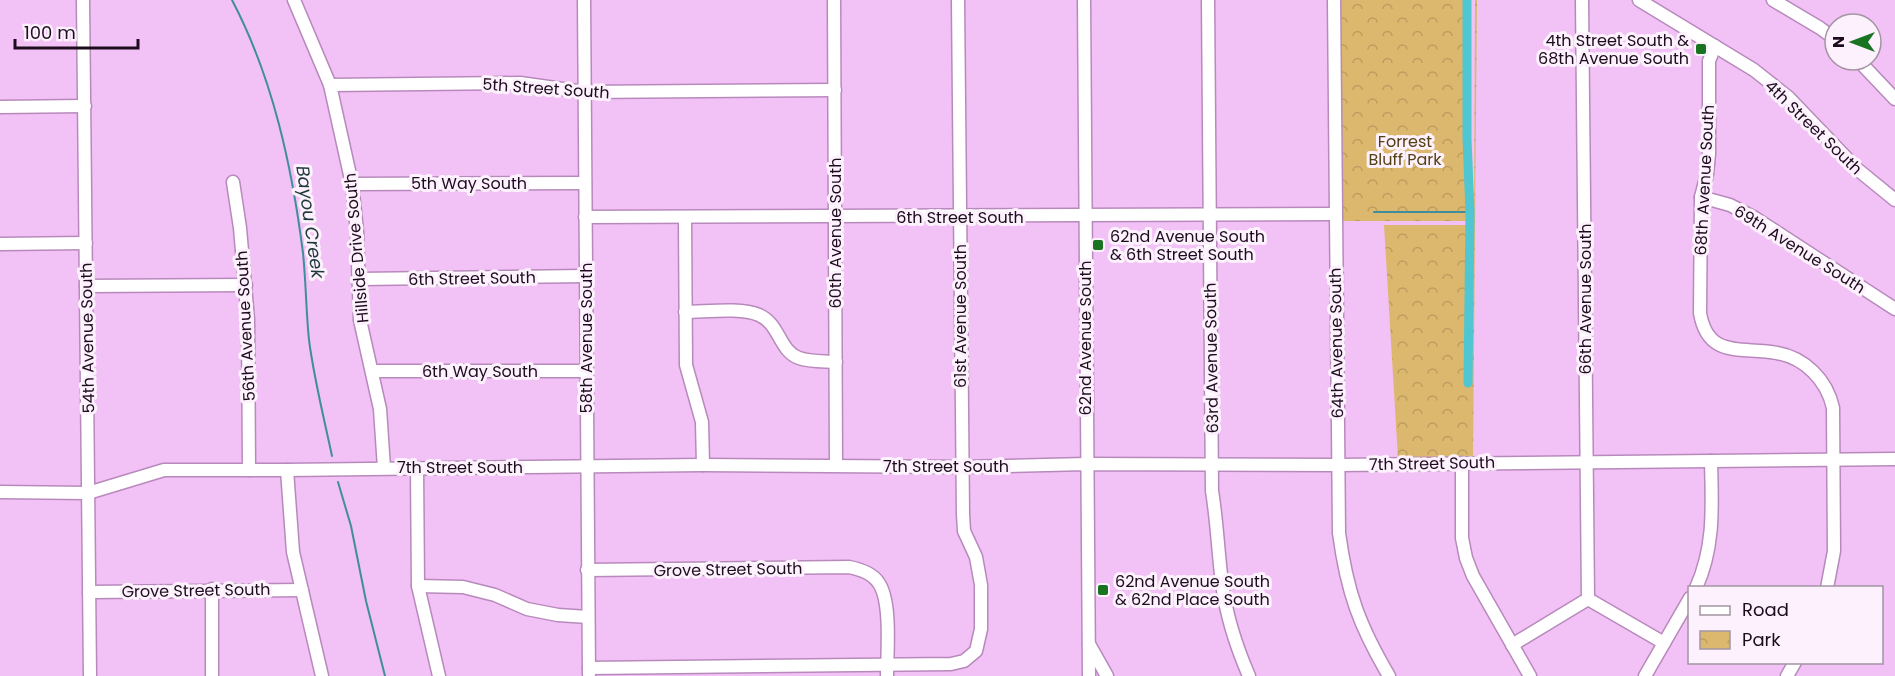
<svg xmlns="http://www.w3.org/2000/svg" width="1895" height="676" font-family="Poppins,sans-serif">
	<defs>
		<pattern id="park-crowns" width="20" height="18" patternUnits="userSpaceOnUse" patternTransform="scale(1.5)"><rect width="20" height="18" fill="#dcb86e"/><path d="M2 6a3 3 0 1 1 6 0M12 15a3 3 0 1 1 6 0" fill="none" stroke="#bc9d5f"/></pattern>
	</defs>
	<rect width="100%" height="100%" fill="#f2c1f5"/>
	<g fill="url(#park-crowns)">
		<path d="M1339,0h132l-1,221h-128z"/>
		<path d="M1475,0h2l-4,458 -75,1 -14,-234h86l4,-4z"/>
	</g>
	<g fill="none" stroke-linecap="round" stroke-linejoin="round">
		<g stroke="#408e9b" stroke-width="2">
			<path d="M232,0c41,78 60,167 71,253 3,29 3,58 6,87 5,39 15,78 23,116"/>
			<path d="M1374,212h96"/>
			<path d="M338,482l13,44 15,75 19,75"/>
		</g>
		<path stroke="#4fc6d1" stroke-width="9" d="M1467,0v139l3,73 -2,171"/>
		<defs>
			<g id="minor">
				<path d="M83,0l7,676"/>
				<path d="M294,0l36,85 22,99 5,47 3,89 20,89 4,59"/>
				<path d="M584,0l5,674"/>
				<path d="M834,0l2,465"/>
				<path d="M1084,0l5,676"/>
				<path d="M1208,0l4,491c5,30 6,61 10,92 4,32 14,63 27,93"/>
				<path d="M1334,0l5,533c8,59 20,92 50,143"/>
				<path d="M1582,0l6,599"/>
				<path d="M1639,0l115,70 34,27 69,72 38,31"/>
				<path d="M1773,0l47,28 15,11"/>
				<path d="M1715,46l-6,15v93l-2,20 -6,23 -1,116c8,47 43,33 77,40 28,5 50,27 56,55l1,143 -7,37"/>
				<path d="M1858,60l37,39"/>
				<path d="M330,85l190,-2 64,9 251,-2"/>
				<path d="M0,107l85,-1"/>
				<path d="M233,182l7,46 8,92 1,150"/>
				<path d="M352,184l233,-1"/>
				<path d="M1701,197l29,8 25,13 140,91"/>
				<path d="M585,217l750,-3"/>
				<path d="M685,218l1,147 16,57 1,43"/>
				<path d="M0,244l86,-1"/>
				<path d="M359,279l226,-3"/>
				<path d="M86,286l160,-1"/>
				<path d="M685,312c21,0 55,-5 74,3 21,9 20,36 40,43 11,4 25,3 37,4"/>
				<path d="M373,371h213"/>
				<path d="M1462,463v75l4,20 7,18 57,100"/>
				<path d="M417,468l1,118 21,90"/>
				<path d="M287,470l6,82 29,124"/>
				<path d="M0,492l88,1 76,-23h123l416,-5 258,2 125,-3 251,1 558,-6"/>
				<path d="M587,570l262,-3c10,2 23,6 29,15 14,18 9,71 9,94"/>
				<path d="M418,586l45,1 32,8 32,14 31,6 30,2"/>
				<path d="M1696,588c19,-42 16,-82 15,-127"/>
				<path d="M89,592l213,-2"/>
				<path d="M1089,644l18,32"/>
				<path d="M1512,645l76,-46 76,44"/>
				<path d="M589,668l362,-4 13,-3 12,-10 5,-22v-44l-5,-28 -12,-26 -1,-17 -5,-514"/>
				<path d="M212,676v-87"/>
				<path d="M1645,676l45,-78"/>
				<path d="M1787,676l8,-14"/>
			</g>
		</defs>
		<use href="#minor" stroke="#b88abc" stroke-width="15"/>
		<use href="#minor" stroke="#fff" stroke-width="12"/>
	</g>
	<g fill="#197421" stroke="#fcf1fc" stroke-width="2">
		<rect x="1695" y="43" width="12" height="12" rx="3"/>
		<rect x="1092" y="239" width="12" height="12" rx="3"/>
		<rect x="1097" y="584" width="12" height="12" rx="3"/>
	</g>
	<g text-anchor="middle" stroke-width="6" stroke-linejoin="round" paint-order="stroke">
		<g font-size="16" fill="#1d0c1e" stroke="#fcf1fc" text-anchor="start">
			<text x="1689" y="46" text-anchor="end">4th Street South &amp;<tspan x="1689" dy="18">68th Avenue South</tspan></text>
			<text x="1110" y="242">62nd Avenue South<tspan x="1110" dy="18">&amp; 6th Street South</tspan></text>
			<text x="1115" y="587">62nd Avenue South<tspan x="1115" dy="18">&amp; 62nd Place South</tspan></text>
		</g>
		<g font-size="16" fill="#1d0c1e" stroke="#fcf1fc">
			<text transform="translate(546 88) rotate(4)" y="6">5th Street South</text>
			<text transform="translate(1814 127) rotate(44)" y="6">4th Street South</text>
			<text transform="translate(1704 180) rotate(-87)" y="6">68th Avenue South</text>
			<text x="469" y="189">5th Way South</text>
			<text x="960" y="223">6th Street South</text>
			<text transform="translate(835 233) rotate(-90)" y="6">60th Avenue South</text>
			<text transform="translate(356 248) rotate(-95)" y="6">Hillside Drive South</text>
			<text transform="translate(1800 249) rotate(32)" y="6">69th Avenue South</text>
			<text transform="translate(472 278) rotate(-1)" y="6">6th Street South</text>
			<text transform="translate(1585 299) rotate(-90)" y="6">66th Avenue South</text>
			<text transform="translate(960 316) rotate(-90)" y="6">61st Avenue South</text>
			<text transform="translate(245 326) rotate(-93)" y="6">56th Avenue South</text>
			<text transform="translate(87 338) rotate(-91)" y="6">54th Avenue South</text>
			<text transform="translate(586 338) rotate(-90)" y="6">58th Avenue South</text>
			<text transform="translate(1085 338) rotate(-90)" y="6">62nd Avenue South</text>
			<text transform="translate(1336 343) rotate(-91)" y="6">64th Avenue South</text>
			<text transform="translate(1211 358) rotate(-91)" y="6">63rd Avenue South</text>
			<text x="480" y="377">6th Way South</text>
			<text transform="translate(1432 463) rotate(-1)" y="6">7th Street South</text>
			<text x="946" y="472">7th Street South</text>
			<text x="460" y="473">7th Street South</text>
			<text transform="translate(728 569) rotate(-1)" y="6">Grove Street South</text>
			<text transform="translate(196 590) rotate(-1)" y="6">Grove Street South</text>
		</g>
		<g font-size="16" fill="#544015" stroke="#fcf1fc">
			<text x="1405" y="147">Forrest<tspan x="1405" dy="18">Bluff Park</tspan></text>
		</g>
		<g font-size="18" font-style="italic" fill="#1e383a" stroke="#fcf1fc">
			<text transform="translate(310 222) rotate(82)" y="6">Bayou Creek</text>
		</g>
	</g>
	<rect x="1688" y="586" width="195" height="78" fill="#fcf1fc" stroke="#a395a3" stroke-width="1.5"/>
	<rect x="1700" y="606" width="30" height="9" fill="#ffffff" stroke="#a395a3" stroke-width="1.5"/>
	<text x="1742" y="616" font-size="18" fill="#1d0c1e">Road</text>
	<rect x="1700" y="631" width="30" height="18" fill="url(#park-crowns)" stroke="#a395a3" stroke-width="1.5"/>
	<text x="1742" y="646" font-size="18" fill="#1d0c1e">Park</text>
	<g transform="translate(1853 42) rotate(270)"><circle r="28" fill="#fcf1fc" stroke="#a395a3" stroke-width="1.5"/>
	<path d="M0-4.5L10 22L0 15L-10 22Z" fill="#197421"/>
	<text y="-9" font-size="16" font-weight="bold" text-anchor="middle" fill="#1d0c1e">N</text>
	</g>
	<path d="M15 39v9h123v-9" fill="none" stroke="#1d0c1e" stroke-width="3"/>
	<text x="24" y="39" font-size="18" fill="#1d0c1e" stroke="#fcf1fc" stroke-width="4.5" paint-order="stroke">100 m</text>
</svg>
